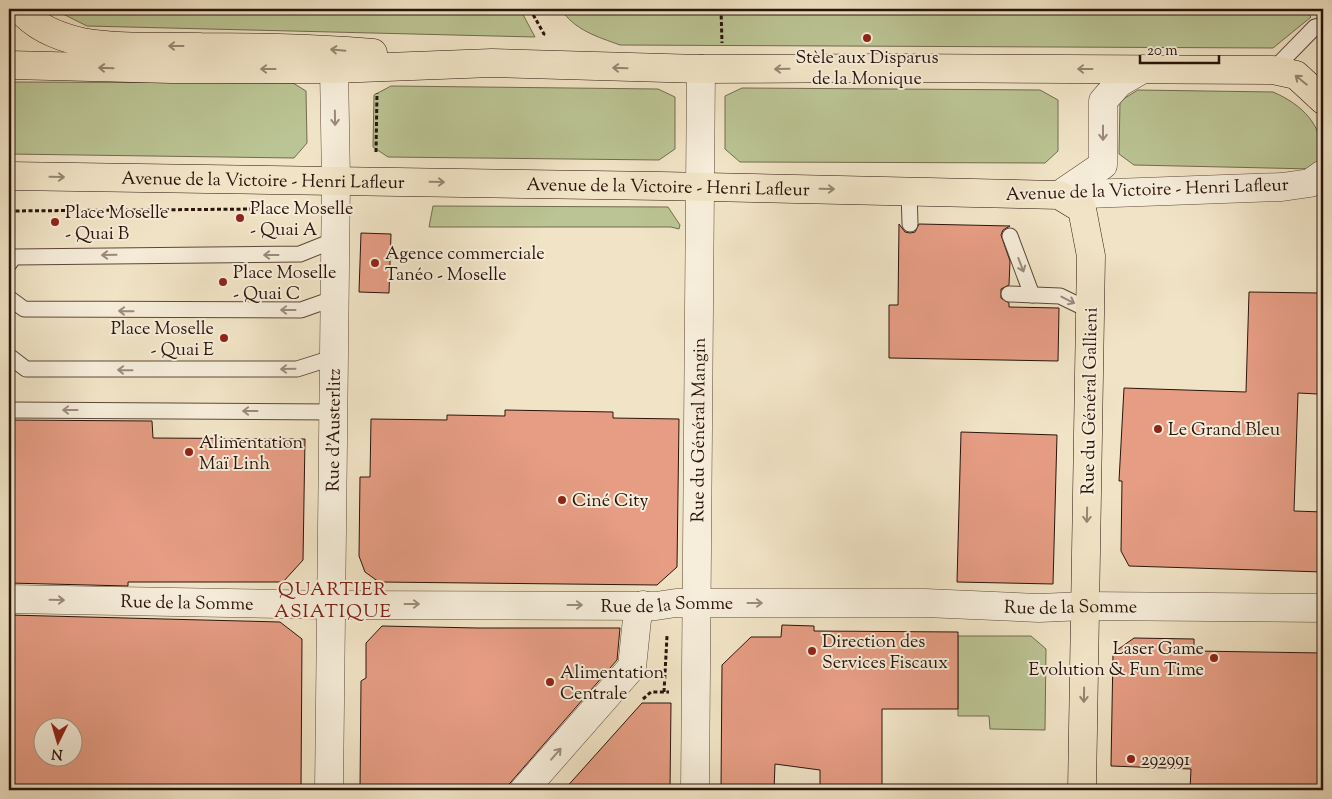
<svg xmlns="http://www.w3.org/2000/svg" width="1332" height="799" font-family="'Sorts Mill Goudy',serif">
	<rect width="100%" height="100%" fill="#f1e4c6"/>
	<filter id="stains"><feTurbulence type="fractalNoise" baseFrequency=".004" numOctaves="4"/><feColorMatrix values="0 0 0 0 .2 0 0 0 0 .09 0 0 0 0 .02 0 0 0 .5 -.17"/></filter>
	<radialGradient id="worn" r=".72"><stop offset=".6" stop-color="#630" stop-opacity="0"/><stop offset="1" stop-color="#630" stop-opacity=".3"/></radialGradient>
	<g fill="#bbc494" stroke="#726c50">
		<path d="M53,9h467l15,28 -448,-11z"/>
		<path d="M561,9h743l7,8 -38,31 -653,-3c-22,-8 -46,-15 -59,-36z"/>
		<path d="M9,82l284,1 13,8 1,52 -13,15 -285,-4z"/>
		<path d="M391,86l267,3 17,8v52l-16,11 -271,-3 -15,-10 1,-52z"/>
		<path d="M742,88l298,2 18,10v51l-13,12 -305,-1 -15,-13v-53z"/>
		<path d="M1138,90l135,2c30,13 50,33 50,68l-10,9 -179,-4 -15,-11 1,-53z"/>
		<path d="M433,206l235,1 12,18 -1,4 -8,-2h-242z"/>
		<path d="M958,636h73l15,13 -1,81 -55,-1 -1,-13h-31z"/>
	</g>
	<g fill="#e69d84" stroke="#2a140c" fill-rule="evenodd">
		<path d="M899,224l6,8 5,1 5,-1 4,-8 91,2 -7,4 -2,5 9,26 -1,24 -8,4v9l8,5v4l50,1 -1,53 -169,-3v-53h9z"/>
		<path d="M361,233l30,1 -2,59 -30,-1z"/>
		<path d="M1249,292l70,1 -1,101 -20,-1 -4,118 29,1v60l-194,-6 -8,-15 1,-70h-3l5,-93 122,4z"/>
		<path d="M505,410l108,2v6l66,1 -2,148 -20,18 -278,-3 -14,-10 -6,-16 1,-79h10l1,-58 76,1v-5l58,1z"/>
		<path d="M9,420l143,1 1,17 152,1 -2,121 -20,22h-155v4l-119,-3z"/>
		<path d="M961,432l96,3 -4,149 -96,-2z"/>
		<path d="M9,615l271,7 22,17 -1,151h-292zM42,726h30v30h-30z"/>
		<path d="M782,625l32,1v5l144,1v77h-76v81h-62v-20l-45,-6 -1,26h-53l1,-125 29,-28h30z"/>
		<path d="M382,626l96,2h142l-3,32 -113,130h-144l1,-109 5,-3v-35z"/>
		<path d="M1134,638l60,1v12l129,2v137h-133l1,-21 -80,-3 2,-113z"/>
		<path d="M642,703h29l-1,87h-106z"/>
	</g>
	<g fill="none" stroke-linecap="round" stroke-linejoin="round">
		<defs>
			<g id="lane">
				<path d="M1273,70l42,-43 8,-2"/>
				<path d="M909,191l1,33"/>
				<path d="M1010,236l22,59"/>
				<path d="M9,264l5,-7 286,-3 35,-14"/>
				<path d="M1009,294l51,2 31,15"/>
				<path d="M9,298l15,11 277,1 34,-12"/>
				<path d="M9,356l17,13h271l38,-12"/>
				<path d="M9,410l325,2"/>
			</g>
			<g id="street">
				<path d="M1059,195l223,-8 28,-4 13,-9"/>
				<path d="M1059,195l44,-30v-64l16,-18 24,-14"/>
				<path id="s1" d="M9,599l322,6 325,1 20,-3h249l114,5 46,-2 238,2"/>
				<path id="s2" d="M329,790l7,-610 -2,-111"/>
				<path d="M524,790l108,-123 5,-48 6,-14"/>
				<path id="s3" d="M695,790l6,-721"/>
			</g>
			<g id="primary">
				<path d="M20,9c15,18 39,28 62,33 39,7 80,4 119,5 58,0 115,1 172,6"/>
				<path d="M9,65l163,4h162l158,-6 209,6 192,-1 380,2 23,5 27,25"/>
				<path id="s4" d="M9,176l652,10 398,9 23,14 9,47 -9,534"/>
			</g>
		</defs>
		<use href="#lane" stroke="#5c483a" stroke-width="17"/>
		<use href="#street" stroke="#5c483a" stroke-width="29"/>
		<use href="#primary" stroke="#2a140c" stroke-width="29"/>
		<g stroke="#2a140c" stroke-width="3" stroke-dasharray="4 2.5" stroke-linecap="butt">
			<path d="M530,9l14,25 -2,3"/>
			<path d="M721,9l1,34"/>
			<path d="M376,152l1,-59"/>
			<path d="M9,211l249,-2"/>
			<path d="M664,692l3,-56"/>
			<path d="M643,699l8,-7h18"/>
		</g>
		<use href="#lane" stroke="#f6edda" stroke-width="15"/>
		<use href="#street" stroke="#f6edda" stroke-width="28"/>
		<use href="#primary" stroke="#f1e4c6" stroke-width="28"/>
	</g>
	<defs><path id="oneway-shaft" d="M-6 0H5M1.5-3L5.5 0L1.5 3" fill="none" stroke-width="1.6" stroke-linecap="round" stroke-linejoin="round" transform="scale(1.25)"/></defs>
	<g stroke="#978672">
		<use href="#oneway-shaft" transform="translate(176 46) rotate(-180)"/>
		<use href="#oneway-shaft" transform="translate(338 50) rotate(-175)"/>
		<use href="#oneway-shaft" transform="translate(106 68) rotate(-178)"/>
		<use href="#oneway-shaft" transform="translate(620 68) rotate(-178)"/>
		<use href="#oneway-shaft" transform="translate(268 69) rotate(180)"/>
		<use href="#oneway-shaft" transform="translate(782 69) rotate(179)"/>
		<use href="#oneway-shaft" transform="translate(1085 69) rotate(-180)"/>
		<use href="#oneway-shaft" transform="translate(1301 80) rotate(-141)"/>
		<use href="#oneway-shaft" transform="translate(57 177) rotate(1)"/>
		<use href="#oneway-shaft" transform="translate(437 182) rotate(1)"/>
		<use href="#oneway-shaft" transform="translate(827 189) rotate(1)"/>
		<use href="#oneway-shaft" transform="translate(1087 515) rotate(91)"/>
		<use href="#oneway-shaft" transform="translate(1084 695) rotate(91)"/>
	</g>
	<g stroke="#9a8b7d">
		<use href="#oneway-shaft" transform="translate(335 118) rotate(89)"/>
		<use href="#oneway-shaft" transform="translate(1103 133) rotate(90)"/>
		<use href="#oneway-shaft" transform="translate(109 255) rotate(179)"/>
		<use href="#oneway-shaft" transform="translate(271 255) rotate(180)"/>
		<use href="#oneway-shaft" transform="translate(1021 265) rotate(69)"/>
		<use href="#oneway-shaft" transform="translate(1068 300) rotate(27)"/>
		<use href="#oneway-shaft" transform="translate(288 310) rotate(180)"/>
		<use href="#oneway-shaft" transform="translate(126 311) rotate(-179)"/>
		<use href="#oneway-shaft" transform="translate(288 369) rotate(179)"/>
		<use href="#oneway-shaft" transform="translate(125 370) rotate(-179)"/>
		<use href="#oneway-shaft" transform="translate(70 410) rotate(-180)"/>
		<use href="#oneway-shaft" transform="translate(250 411) rotate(-180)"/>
		<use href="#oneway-shaft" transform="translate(57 600) rotate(1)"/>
		<use href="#oneway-shaft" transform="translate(755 603)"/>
		<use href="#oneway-shaft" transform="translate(412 604)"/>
		<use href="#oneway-shaft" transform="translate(575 605)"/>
		<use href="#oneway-shaft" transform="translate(556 754) rotate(-49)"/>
	</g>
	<g fill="#8f2418" stroke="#f6edda" stroke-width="2">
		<circle cx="867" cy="38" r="5"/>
		<circle cx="240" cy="218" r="5"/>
		<circle cx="55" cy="222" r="5"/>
		<circle cx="375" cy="263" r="5"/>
		<circle cx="223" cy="282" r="5"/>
		<circle cx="224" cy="338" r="5"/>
		<circle cx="1158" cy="429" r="5"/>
		<circle cx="189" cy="452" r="5"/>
		<circle cx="562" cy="500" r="5"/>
		<circle cx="812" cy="651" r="5"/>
		<circle cx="1214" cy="658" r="5"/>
		<circle cx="550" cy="682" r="5"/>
		<circle cx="1131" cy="759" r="5"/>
	</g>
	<g text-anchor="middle" stroke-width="4" stroke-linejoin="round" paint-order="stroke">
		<g font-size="18" fill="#2a140c" stroke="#f6edda" text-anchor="start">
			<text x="867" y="63" text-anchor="middle">Stèle aux Disparus<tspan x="867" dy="21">de la Monique</tspan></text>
			<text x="250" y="214">Place Moselle<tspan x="250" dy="21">- Quai A</tspan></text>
			<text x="65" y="218">Place Moselle<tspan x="65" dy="21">- Quai B</tspan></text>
			<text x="385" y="259">Agence commerciale<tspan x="385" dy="21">Tanéo - Moselle</tspan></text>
			<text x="233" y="278">Place Moselle<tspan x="233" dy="21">- Quai C</tspan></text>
			<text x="214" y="334" text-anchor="end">Place Moselle<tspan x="214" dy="21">- Quai E</tspan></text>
			<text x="1168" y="435">Le Grand Bleu</text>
			<text x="199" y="448">Alimentation<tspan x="199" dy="21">Maï Linh</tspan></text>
			<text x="572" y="506">Ciné City</text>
			<text x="822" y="647">Direction des<tspan x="822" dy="21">Services Fiscaux</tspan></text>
			<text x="1204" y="654" text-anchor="end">Laser Game<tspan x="1204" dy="21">Evolution &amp; Fun Time</tspan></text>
			<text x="560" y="678">Alimentation<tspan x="560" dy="21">Centrale</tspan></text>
			<text x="1141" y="765">292991</text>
		</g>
		<g font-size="18" fill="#2a140c" stroke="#f6edda">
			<text dy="6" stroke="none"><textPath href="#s4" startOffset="254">Avenue de la Victoire - Henri Lafleur</textPath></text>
			<text dy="6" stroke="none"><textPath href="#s4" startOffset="659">Avenue de la Victoire - Henri Lafleur</textPath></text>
			<text transform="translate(1147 189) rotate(-2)" y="6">Avenue de la Victoire - Henri Lafleur</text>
			<text transform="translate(1089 401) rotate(-89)" y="6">Rue du Général Gallieni</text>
			<text dy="6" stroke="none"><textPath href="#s2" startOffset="360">Rue d'Austerlitz</textPath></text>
			<text dy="6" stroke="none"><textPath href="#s3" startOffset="360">Rue du Général Mangin</textPath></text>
			<text dy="6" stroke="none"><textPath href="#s1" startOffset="178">Rue de la Somme</textPath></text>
			<text dy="6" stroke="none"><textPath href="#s1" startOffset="658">Rue de la Somme</textPath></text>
			<text dy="6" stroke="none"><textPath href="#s1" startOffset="1062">Rue de la Somme</textPath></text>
		</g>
		<g font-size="19" letter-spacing="1" fill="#7a1f14" stroke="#f6edda">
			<text x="333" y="595">QUARTIER<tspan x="333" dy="22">ASIATIQUE</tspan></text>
		</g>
	</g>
	<rect width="1332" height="799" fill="none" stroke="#f1e4c6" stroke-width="30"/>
	<rect x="10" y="10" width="1312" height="779" fill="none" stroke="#2a140c" stroke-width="2.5"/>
	<rect x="15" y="15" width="1302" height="769" fill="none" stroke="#2a140c"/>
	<g transform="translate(58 742) rotate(185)"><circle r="24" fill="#f6edda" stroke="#a49688"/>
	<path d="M0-4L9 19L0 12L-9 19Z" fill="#8f2418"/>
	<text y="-8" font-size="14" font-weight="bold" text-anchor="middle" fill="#2a140c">N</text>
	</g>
	<path d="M1140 55v8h79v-8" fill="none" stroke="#2a140c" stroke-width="2.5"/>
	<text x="1147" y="55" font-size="15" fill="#2a140c" stroke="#f6edda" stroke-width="4" paint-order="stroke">20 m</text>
	<rect width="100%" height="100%" filter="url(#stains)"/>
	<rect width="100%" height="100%" fill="url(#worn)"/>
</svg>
